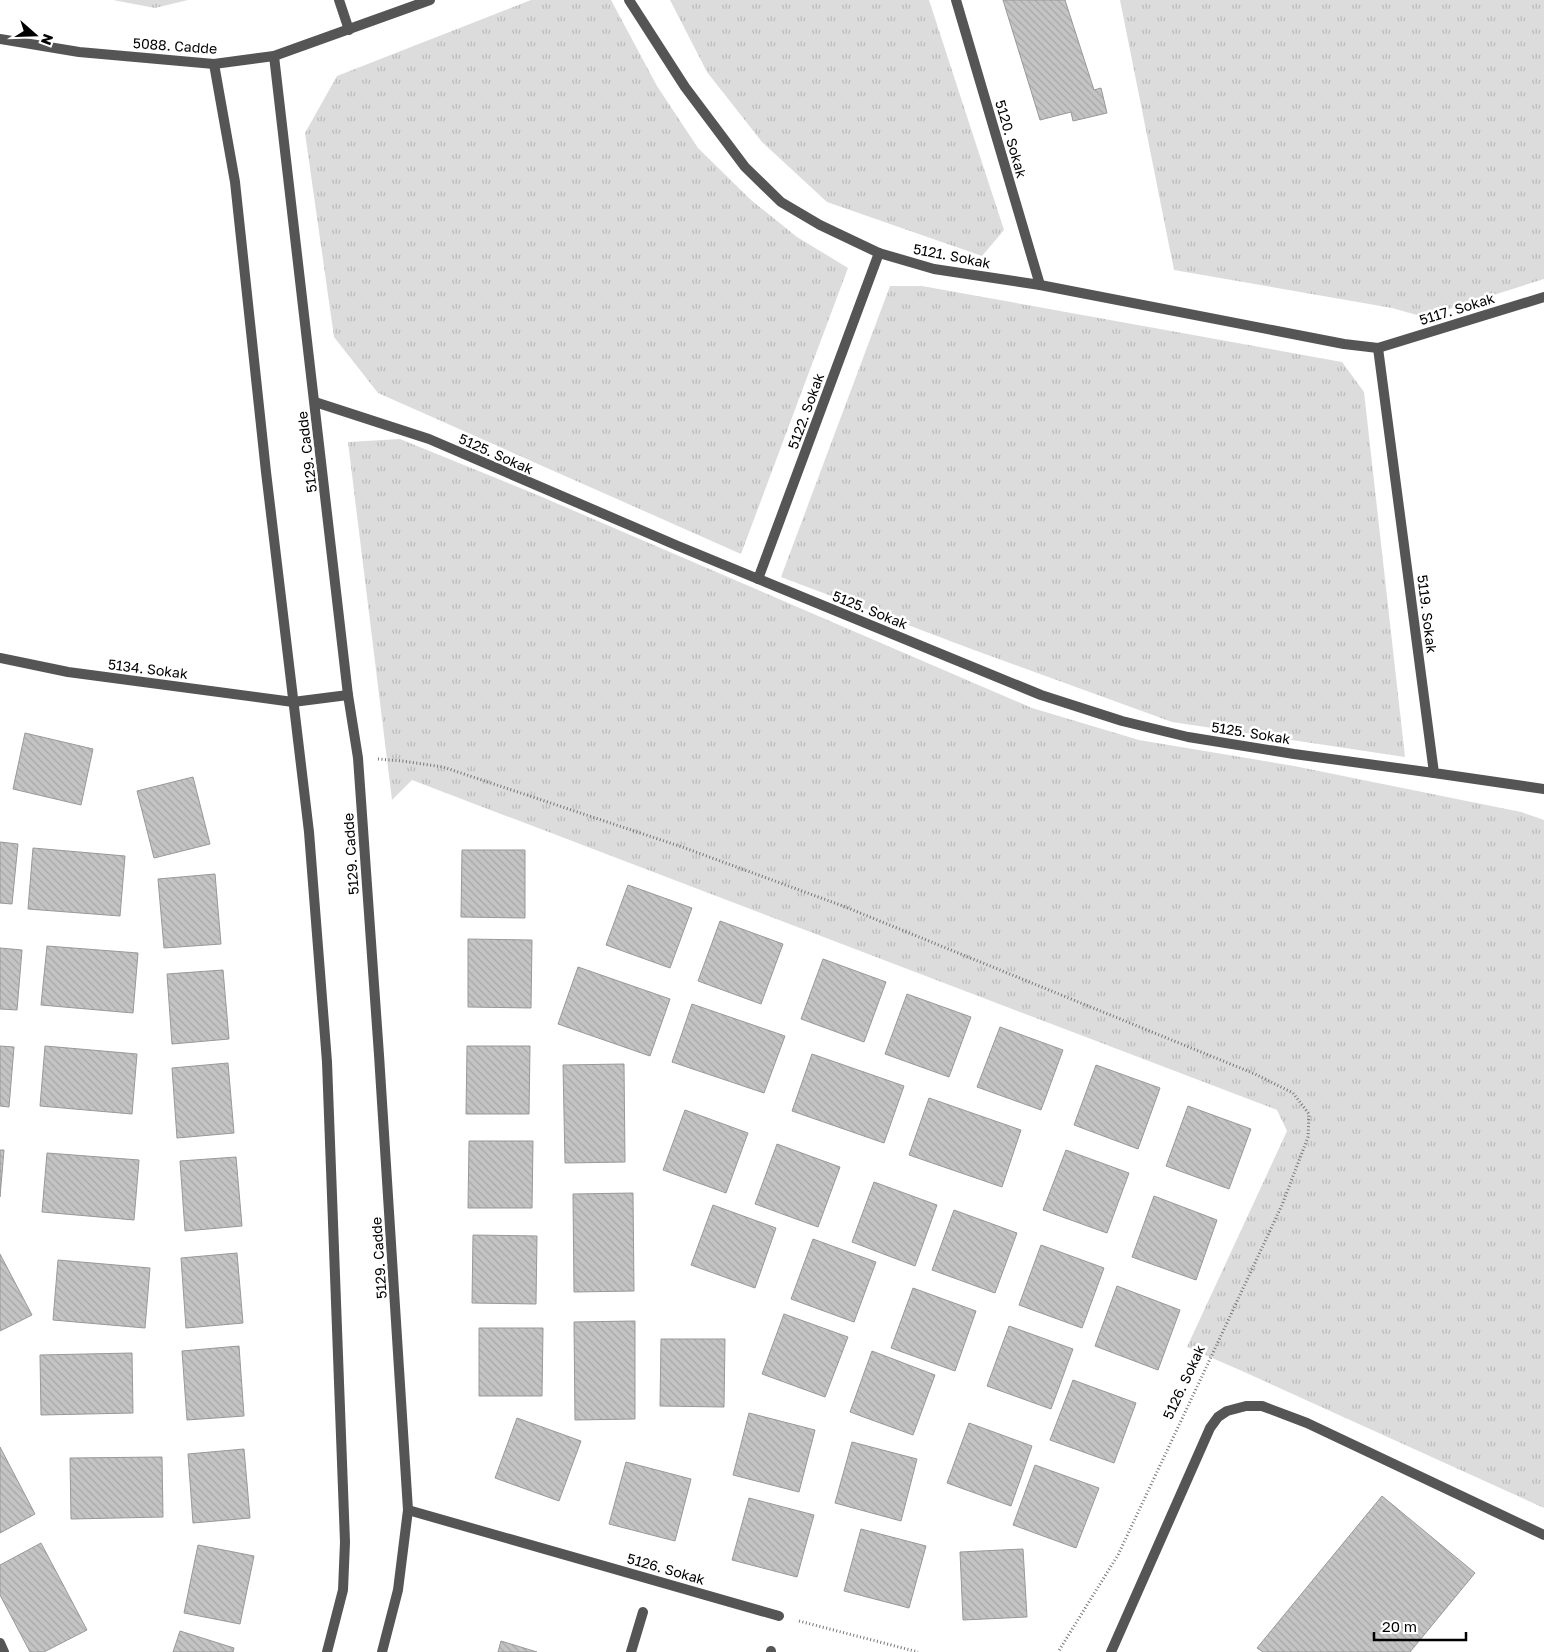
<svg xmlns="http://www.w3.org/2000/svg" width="1544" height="1652" font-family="'Golos Text',sans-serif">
	<defs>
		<pattern id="grass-tufts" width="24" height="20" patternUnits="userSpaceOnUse" patternTransform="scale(1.25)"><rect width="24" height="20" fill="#dcdcdc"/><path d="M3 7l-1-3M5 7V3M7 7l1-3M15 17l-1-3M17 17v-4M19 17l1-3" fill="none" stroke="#bbb"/></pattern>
		<pattern id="building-back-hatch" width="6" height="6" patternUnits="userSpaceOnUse" patternTransform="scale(1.25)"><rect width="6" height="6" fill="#c4c4c4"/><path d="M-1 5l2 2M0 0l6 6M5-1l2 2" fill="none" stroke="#a7a7a7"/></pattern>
	</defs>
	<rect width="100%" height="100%" fill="#fff"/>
	<g fill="url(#grass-tufts)">
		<path d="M113,0h75l-33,8z"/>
		<path d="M531,0h80l46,86 41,62 53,52 46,37 51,31 -107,286 -363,-161 -44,-56 -29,-204 32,-57z"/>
		<path d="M670,0h259l75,230 -22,26 -155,-54 -65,-60 -55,-70z"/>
		<path d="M1120,0h424v279l-120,38 -32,-9 -218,-38z"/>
		<path d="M890,286h32l420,76 22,30 41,365 -233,-35 -198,-72 -193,-73z"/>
		<path d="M400,439l135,55 497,214 107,32 155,26 227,46 23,8v688l-302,-137 -55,-24 100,-216 -10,-21 -865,-330 -20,20 -44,-358z"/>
	</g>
	<g fill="url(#building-back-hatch)" stroke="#999">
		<path d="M1003,0h62l29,90 7,-2 6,25 -34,8 -2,-9 -31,8z"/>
		<path d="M25,733l68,16 -12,56 -68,-16z"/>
		<path d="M193,777l17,67 -56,14 -17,-67z"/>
		<path d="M0,842l18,2 -6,60 -12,-1z"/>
		<path d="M33,848l92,8 -5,60 -92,-7z"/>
		<path d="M462,850h63v68l-64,-1z"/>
		<path d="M215,874l6,70 -57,4 -6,-69z"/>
		<path d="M628,885l64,23 -22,60 -64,-23z"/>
		<path d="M720,921l63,23 -22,60 -63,-23z"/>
		<path d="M468,939l64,1 -1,68 -63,-1z"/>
		<path d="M47,946l91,7 -5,60 -92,-8z"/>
		<path d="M0,948l22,2 -5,60 -17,-1z"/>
		<path d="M823,959l63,23 -22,60 -63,-23z"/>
		<path d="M578,967l92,32 -20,57 -92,-32z"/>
		<path d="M223,970l6,69 -57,5 -5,-70z"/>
		<path d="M907,994l64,23 -22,60 -64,-23z"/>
		<path d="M692,1004l93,32 -21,57 -92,-31z"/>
		<path d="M1000,1027l63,23 -22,60 -64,-23z"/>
		<path d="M0,1046l14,1 -5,60 -9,-1z"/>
		<path d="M45,1046l92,8 -5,60 -92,-8z"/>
		<path d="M467,1046h63l-1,68h-63z"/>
		<path d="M812,1054l92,32 -20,57 -92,-32z"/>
		<path d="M228,1063l6,70 -57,5 -5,-70z"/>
		<path d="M624,1064l1,98 -60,1 -2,-98z"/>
		<path d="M1096,1065l64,23 -22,61 -64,-24z"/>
		<path d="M929,1098l92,32 -19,57 -93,-32z"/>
		<path d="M1188,1106l63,23 -22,60 -63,-23z"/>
		<path d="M685,1110l63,23 -22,60 -63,-23z"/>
		<path d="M469,1141h64l-1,67h-64z"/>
		<path d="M777,1144l63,23 -22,60 -63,-23z"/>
		<path d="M0,1150h4l-4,47z"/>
		<path d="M1066,1150l63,23 -22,60 -64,-23z"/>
		<path d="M47,1153l92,7 -5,60 -92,-8z"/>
		<path d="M236,1157l6,69 -57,5 -5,-70z"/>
		<path d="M874,1182l63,23 -22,61 -63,-24z"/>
		<path d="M633,1193l1,98 -60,1 -1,-98z"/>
		<path d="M1154,1196l63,24 -21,60 -64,-23z"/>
		<path d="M713,1205l63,23 -21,60 -64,-23z"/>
		<path d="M954,1210l63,23 -22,60 -63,-23z"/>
		<path d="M473,1235l64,1 -1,68 -64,-1z"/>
		<path d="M813,1239l63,23 -22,60 -63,-23z"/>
		<path d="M1041,1245l63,23 -22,60 -63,-23z"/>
		<path d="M237,1253l6,70 -57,5 -5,-70z"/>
		<path d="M0,1254l32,61 -32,16z"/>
		<path d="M58,1260l92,8 -5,60 -92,-8z"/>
		<path d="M1117,1286l63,24 -22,60 -63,-24z"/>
		<path d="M913,1288l63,23 -21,60 -64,-23z"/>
		<path d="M784,1314l64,23 -23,60 -63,-23z"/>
		<path d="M635,1321v98l-60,1 -1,-98z"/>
		<path d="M1009,1326l64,23 -22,60 -64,-23z"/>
		<path d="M479,1328h64l-1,68h-63z"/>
		<path d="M661,1339h64l-1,68 -64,-1z"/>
		<path d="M239,1346l5,70 -57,4 -5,-69z"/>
		<path d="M872,1351l63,24 -22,60 -63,-23z"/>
		<path d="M132,1353l1,60 -92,2 -1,-60z"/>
		<path d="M1073,1380l63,23 -22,60 -64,-23z"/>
		<path d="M749,1413l66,17 -16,62 -66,-17z"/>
		<path d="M517,1418l64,23 -22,60 -64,-23z"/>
		<path d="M969,1423l63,23 -21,60 -64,-23z"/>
		<path d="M852,1442l65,17 -16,62 -66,-18z"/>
		<path d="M0,1447l35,67 -35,19z"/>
		<path d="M244,1449l6,69 -57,5 -5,-69z"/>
		<path d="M162,1457l1,60 -92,2 -1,-61z"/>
		<path d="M626,1462l65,17 -16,62 -66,-17z"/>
		<path d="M1035,1465l64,23 -23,60 -63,-23z"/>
		<path d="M1382,1496l93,77 -65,79h-147l-6,-4z"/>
		<path d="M749,1498l65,17 -17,62 -65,-17z"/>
		<path d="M861,1529l65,17 -17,62 -65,-17z"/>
		<path d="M41,1543l46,87 -43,22h-14l-30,-57v-30z"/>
		<path d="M198,1545l56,11 -14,68 -56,-11z"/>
		<path d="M1023,1549l4,68 -64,3 -3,-68z"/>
		<path d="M180,1631l54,17 -1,4h-60z"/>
		<path d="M501,1641l36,11h-39z"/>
	</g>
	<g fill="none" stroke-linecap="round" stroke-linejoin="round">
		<g stroke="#777" stroke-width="3" stroke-dasharray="1 2.5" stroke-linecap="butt">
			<path d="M378,759l24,2 41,6 239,80 161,59 412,168 38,19 16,21 -1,23 -26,68 -71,152 -93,198 -60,97"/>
			<path d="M799,1621l119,31"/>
		</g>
		<path stroke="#555" stroke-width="10" d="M771,1652v-1"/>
		<g stroke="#555" stroke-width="10">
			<path d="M339,0l10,30"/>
			<path d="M629,0l56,87 60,80 36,35 39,23 59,28 55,16 106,16 304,59 34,4 166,-51"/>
			<path d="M956,0l84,285"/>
			<path d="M274,56l74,639 10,63 21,297 29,455 -10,80 -16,62"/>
			<path d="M214,64l21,118 31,290 43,360 18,230 18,480 -2,48 -16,62"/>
			<path d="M1378,348l56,425 110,16"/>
			<path d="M315,402l114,37 249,107 363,149 81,26 66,16 106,17 140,19"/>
			<path d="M758,579l121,-326"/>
			<path d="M0,658l68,14 225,30 55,-7"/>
			<path d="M408,1510l371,106"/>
			<path d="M0,1643l4,9"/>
			<path d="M631,1652l12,-40"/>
			<path d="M1111,1652l99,-224 8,-11 9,-6 19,-5h16l45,17 237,112"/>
		</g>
		<path stroke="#555" stroke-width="10" d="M0,39l79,13 135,12 60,-8 156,-56"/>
	</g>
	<g text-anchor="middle" stroke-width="5" stroke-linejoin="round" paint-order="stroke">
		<g font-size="14" fill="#000" stroke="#fff">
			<text transform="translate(175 46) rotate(4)" y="5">5088. Cadde</text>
			<text transform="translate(1011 139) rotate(74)" y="5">5120. Sokak</text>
			<text transform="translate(952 256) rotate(11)" y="5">5121. Sokak</text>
			<text transform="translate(1457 309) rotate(-17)" y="5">5117. Sokak</text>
			<text transform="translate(806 411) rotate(-70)" y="5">5122. Sokak</text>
			<text transform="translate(307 452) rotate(-97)" y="5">5129. Cadde</text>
			<text transform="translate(496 454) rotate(24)" y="5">5125. Sokak</text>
			<text transform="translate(870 610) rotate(22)" y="5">5125. Sokak</text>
			<text transform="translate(1427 614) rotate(83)" y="5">5119. Sokak</text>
			<text transform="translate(148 669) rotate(7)" y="5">5134. Sokak</text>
			<text transform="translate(1251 733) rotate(9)" y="5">5125. Sokak</text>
			<text transform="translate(351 854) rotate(-94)" y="5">5129. Cadde</text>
			<text transform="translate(379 1258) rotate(-94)" y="5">5129. Cadde</text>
			<text transform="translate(1184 1382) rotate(-65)" y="5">5126. Sokak</text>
			<text transform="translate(666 1569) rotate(16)" y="5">5126. Sokak</text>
		</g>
	</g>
	<g transform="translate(35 35) rotate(110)" stroke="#ffffff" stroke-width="4" paint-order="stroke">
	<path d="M0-4L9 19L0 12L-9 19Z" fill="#000000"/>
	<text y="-8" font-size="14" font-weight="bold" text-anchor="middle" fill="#000000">N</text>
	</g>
	<path d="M1374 1632v8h92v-8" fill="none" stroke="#000000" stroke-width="2.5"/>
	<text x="1382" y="1632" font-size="15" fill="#000000" stroke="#ffffff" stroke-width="4" paint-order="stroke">20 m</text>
</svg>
